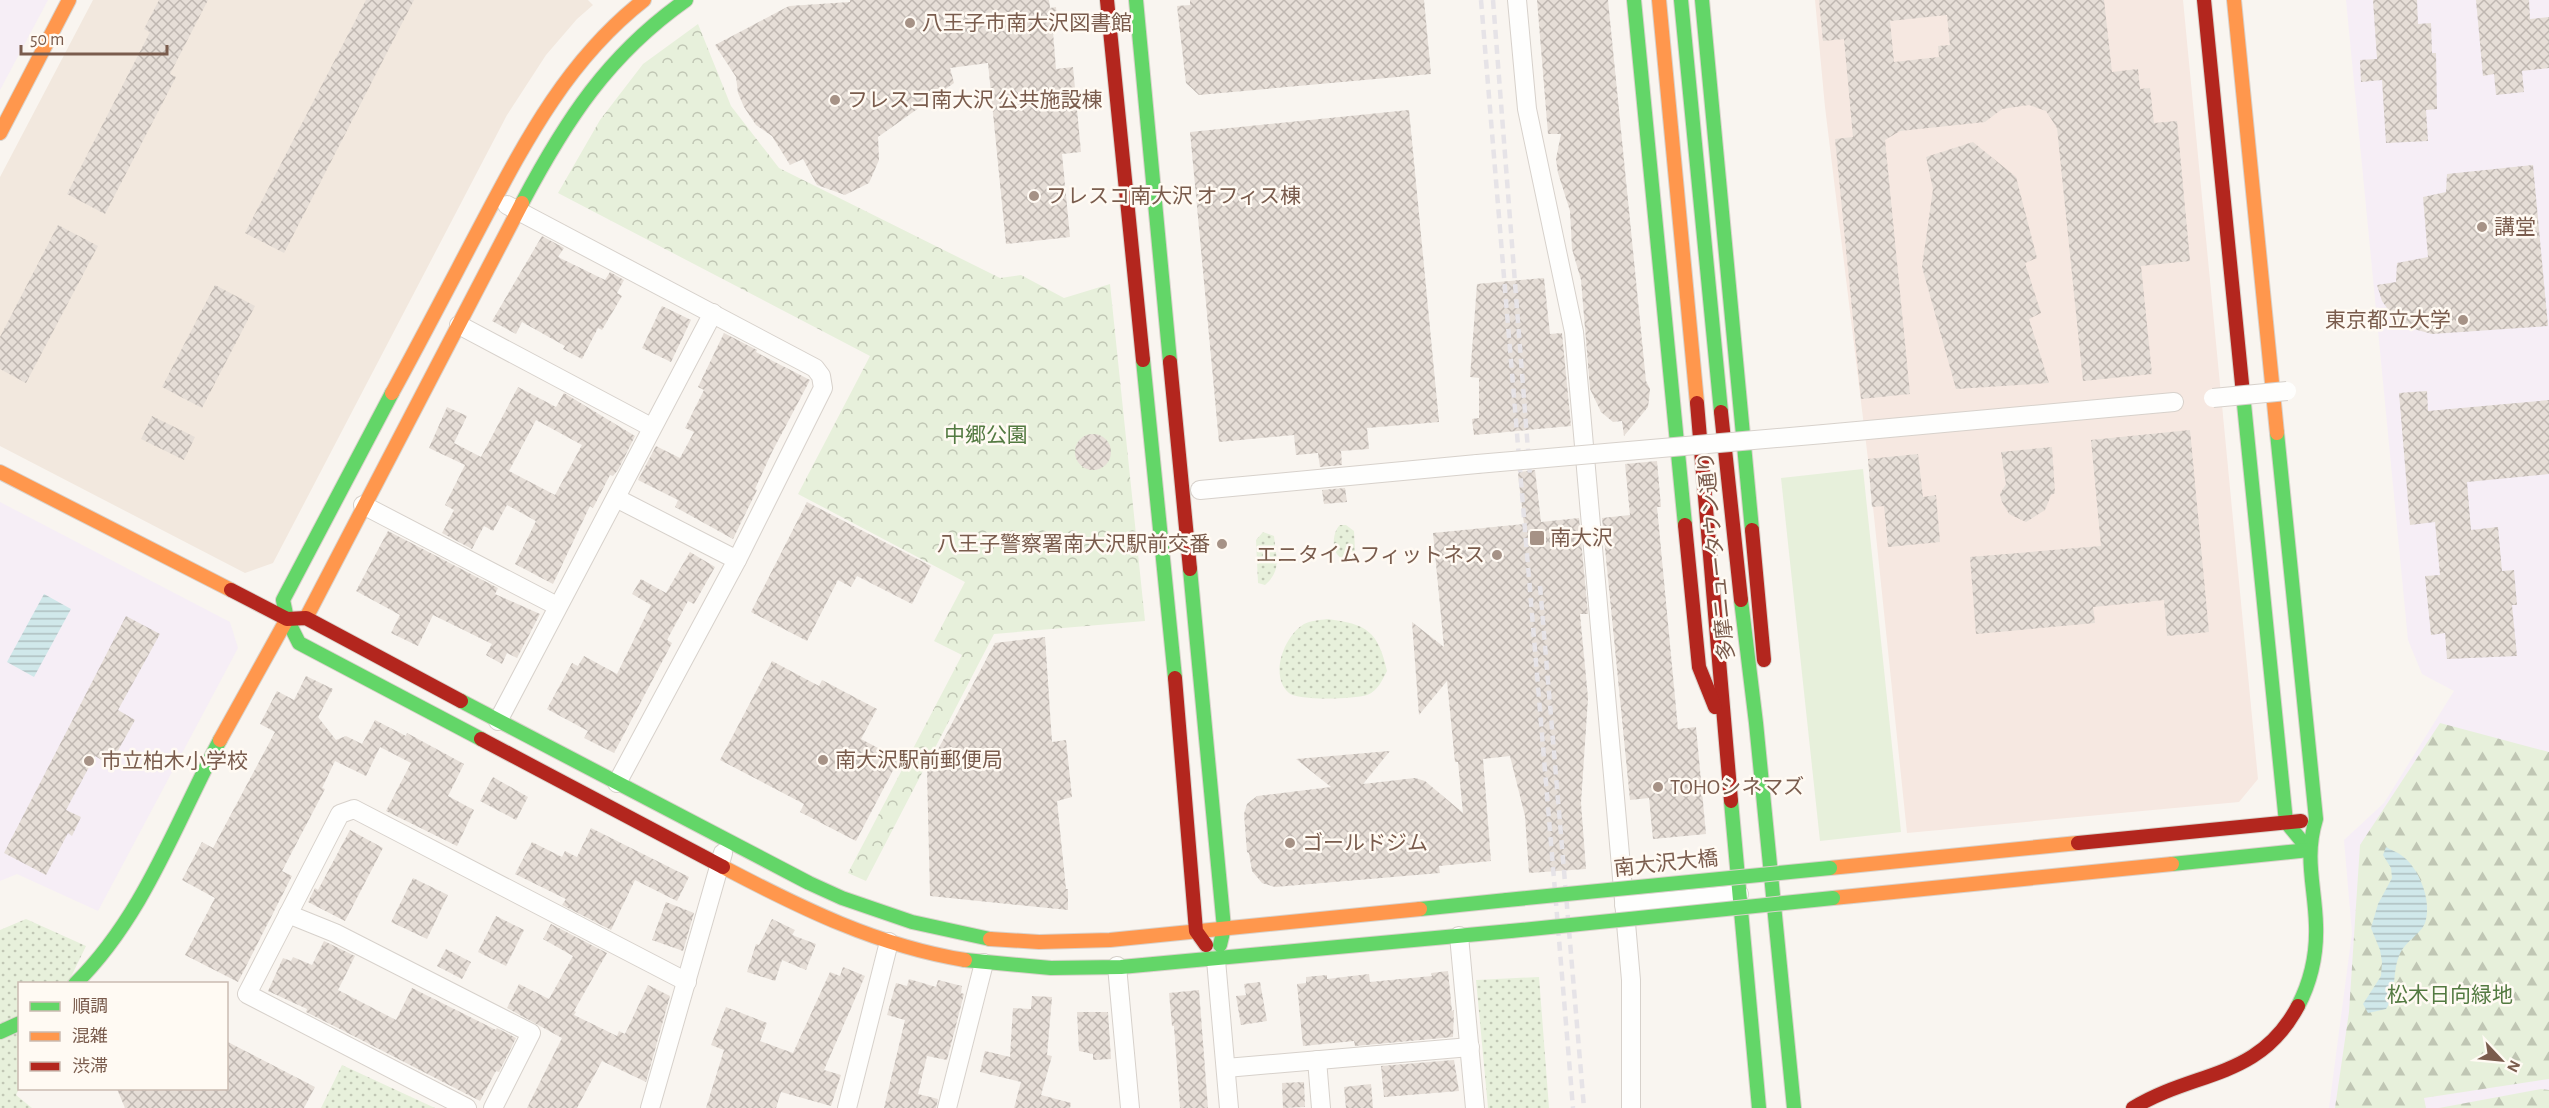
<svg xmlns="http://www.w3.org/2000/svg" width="2549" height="1108" font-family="'Alegreya Sans','Noto Sans JP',sans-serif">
	<defs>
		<pattern id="grass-dots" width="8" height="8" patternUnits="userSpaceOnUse" patternTransform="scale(1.5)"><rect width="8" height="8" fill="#e7f0db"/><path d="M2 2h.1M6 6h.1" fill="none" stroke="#c0c6b4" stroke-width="1.8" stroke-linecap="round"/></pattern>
		<pattern id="forest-firs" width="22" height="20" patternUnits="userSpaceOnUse" patternTransform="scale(1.5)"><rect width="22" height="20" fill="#e7f0db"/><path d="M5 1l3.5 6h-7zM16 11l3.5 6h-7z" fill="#c0c6b4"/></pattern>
		<pattern id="park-crowns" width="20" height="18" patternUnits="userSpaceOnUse" patternTransform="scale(1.5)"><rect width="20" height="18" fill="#e7f0db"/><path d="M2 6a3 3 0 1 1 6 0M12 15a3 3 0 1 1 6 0" fill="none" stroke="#c0c6b4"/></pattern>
		<pattern id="water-rules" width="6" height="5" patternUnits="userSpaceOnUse" patternTransform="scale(1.5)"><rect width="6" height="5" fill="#d0e8ea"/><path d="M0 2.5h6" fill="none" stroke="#aebfc0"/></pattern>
		<pattern id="building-cross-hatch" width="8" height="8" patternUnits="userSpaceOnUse" patternTransform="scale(1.5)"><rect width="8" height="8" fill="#e6ded7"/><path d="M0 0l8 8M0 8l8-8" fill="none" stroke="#bfb7b1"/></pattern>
	</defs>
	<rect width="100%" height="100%" fill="#f9f5f0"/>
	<path fill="#f2e8de" d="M93,0h495l5,5 -16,14 -31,36 -39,60 -234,448 -28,10 -245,-127v-269z"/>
	<path fill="#f6e8e1" d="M1815,0h368l75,779 -19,23 -332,31 -39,-374 -43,-352z"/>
	<g fill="#f6eef6">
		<path d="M0,0h48l-48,90z"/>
		<path d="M2346,0h203v1108h-220l23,-175 -8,-93 40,-37 70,-112 -32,-17 -14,-34z"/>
		<path d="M0,502l230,120 8,26 -140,263 -81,-37 -17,7z"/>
	</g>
	<g fill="url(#grass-dots)">
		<path d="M1340,525h6l8,6 1,20 -5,7c-19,5 -20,-24 -10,-33z"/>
		<path d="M1263,532l11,4c2,21 8,34 -9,49l-7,-2 -2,-43z"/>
		<path d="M1327,619c40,5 51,12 60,52 -5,9 -9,20 -20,24 -13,4 -69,6 -78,-2 -20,-17 -5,-57 15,-69 6,-3 16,-4 23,-5z"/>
		<path d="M26,919l60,27 -18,37 -48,1v103l-4,8 16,13h-32v-178z"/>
		<path d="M1539,977l10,131h-61l-12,-128z"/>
		<path d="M342,1065l93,43h-114z"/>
	</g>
	<g fill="url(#forest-firs)">
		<path d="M2440,723l109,29v327l-125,19 2,10h-91l14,-96 11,-167z"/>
		<path d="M2541,1089l8,1v18h-110z"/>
	</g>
	<path fill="url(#park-crowns)" d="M698,24l33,82 48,62 221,110 21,-3 43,23 46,-14 35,337 -151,13 -128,247 -18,-8 114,-218 -28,-14 31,-59 -167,-88 72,-138 -312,-163 42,-73 43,-56z"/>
	<path fill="#e7f0db" d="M1863,469l38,363 -81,9 -39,-363z"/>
	<g fill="url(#water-rules)">
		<path d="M44,594l27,15 -37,68 -27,-15z"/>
		<path d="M2386,847c7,4 14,6 20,12 15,14 26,44 19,64 -4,11 -21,19 -26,33 -7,17 -2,38 -13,53l-18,4 -5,-9 18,-28 1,-14 -2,-12 -9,-22 7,-24 14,-26 -1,-10 -8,-13z"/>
	</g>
	<g fill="url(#building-cross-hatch)" fill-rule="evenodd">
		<path d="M159,0h49l-38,74 6,3 -71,137 -38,-20 83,-162 -6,-3z"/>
		<path d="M366,0h48l-130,253 -39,-20z"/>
		<path d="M850,0h199l1,8 6,-1 2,24 -5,1 3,37 17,-2 8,85 -19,2 8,83 -64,7 -18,-181 -38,5 4,15 -76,54 1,23 -10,23 -24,12 -28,-10 -14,-26 -13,6 -18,-29 -16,-11 -12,-18 -6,-14 -2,-16 -21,-32 74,-39 61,-4z"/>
		<path d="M1190,0h234l7,74 -232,21 -13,-12 -9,-77 13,-1z"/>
		<path d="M1537,0h71l38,381 4,8 -2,18 -24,29 -2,-15 -9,1 -12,-10 -11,-23 -9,-109 -9,-31 -2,-38 -12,-38 -2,-14 5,-25h-13z"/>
		<path d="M1819,0h285l8,72 26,-3 2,20 10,-1 4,35 23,-2 13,140 -49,5 11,108 -69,7 -26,-253 -11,-17 -17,-6 -27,4 -17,13 -85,9 -15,9 25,254 -49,5 -26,-260 18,-2 -9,-98 -21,2zM1947,15l3,30 -12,1 1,11 -45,5 -4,-41z"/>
		<path d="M2373,0h44l1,24 13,-1 1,30h4l1,56 -11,1 2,31 -42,2 -4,-63 -21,2 -1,-22 17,-1z"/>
		<path d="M2476,0h53l1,19 19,-2v51l-27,3 2,21 -28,3 -2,-21 -11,2z"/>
		<path d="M1409,110l30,312 -72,6 2,21 -28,2 1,14 -22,2 -2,-14 -22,2 -2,-20 -75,7 -29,-310z"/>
		<path d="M1973,142l43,35 21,81 -12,5 16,50 -12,6 20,64 -93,6 -34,-122 11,-78 -7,-32z"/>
		<path d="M2533,165l15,161 -116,8 -33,-9 -17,-24 -5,-16 19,-3 1,-19 31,-6 -5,-60 23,-5 1,-18z"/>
		<path d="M58,225l40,21 -72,137 -26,-14v-32z"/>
		<path d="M542,236l22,12 -6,9 47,23 5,-8 14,8 -7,13 5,3 -20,34 -4,-2 -16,31 -19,-10 2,-3 -43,-24 -6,12 -24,-13z"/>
		<path d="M1544,278l6,56 12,-1 9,93 -97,9 -2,-16 7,-1v-40l-9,-1 7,-93z"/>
		<path d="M215,285l40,21 -53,102 -40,-21z"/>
		<path d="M662,306l29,14 -20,42 -29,-14z"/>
		<path d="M724,333l33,17 -1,2 13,7 41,21 -38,72 -17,37 2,1 -24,49 -58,-32 3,-7 -40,-20 18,-34 24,12 14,-26 -9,-4 19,-38 -6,-3z"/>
		<path d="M518,387l38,20 8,-14 71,43 -17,34 -5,6 -3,-1 -17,33 -3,-2 -37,78 -38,-20 21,-43 -29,-16 -14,26 -9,-5 -12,23 -30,-16 12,-23 -9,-5 20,-40 -36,-17 18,-41 20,9 -13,27 27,14zM536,420l46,25 -27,50 -46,-24z"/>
		<path d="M2427,391l1,20 121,-11v74l-82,8 4,48 27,-3 4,44 12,-1 3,35h-5l5,51 -70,3 -2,-26 -14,2 -6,-59 15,-1 -5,-53 -25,3 -11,-132z"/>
		<path d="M152,416l43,21 -11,23 -43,-21z"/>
		<path d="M2190,430l19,202 -42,4 -3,-36 -71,7 2,16 -119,11 -6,-77 131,-11 -10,-106z"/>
		<circle cx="1093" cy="452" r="18"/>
		<path d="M2052,447l3,46 -4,2 -6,15 -19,12 -17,-8 -7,-12 -2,-8 6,-10 -5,-32z"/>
		<path d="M1918,454l5,43 13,-2 4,47 -52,5 -4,-41 -12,1 -4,-48z"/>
		<path d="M1657,461l4,46h-4l21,222 18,-2 10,107 -53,5 -4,-41 -19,2 -28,-282 28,-3 -5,-51z"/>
		<path d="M1535,470l6,52 38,-4 9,96h-8l8,84 -7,105 5,66 -57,4 -4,-57 -15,-60 -27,3 8,102 -52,5 1,7 -165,14 -13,-4 -10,-12 -3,-18 -2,-1 -3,-38 3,-10 10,-8 74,-9 -35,-28 94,-8 -27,33 52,-6 10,3 38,32 -5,-51h-3l-8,-81 -28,34 -7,-93 32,25 -11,-114 91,-9 -6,-49 1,-3z"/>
		<path d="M1345,488l2,14 -23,2 -2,-14z"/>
		<path d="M807,502l124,64 -19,38 -55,-28 -6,11 -13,-7 -31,61 -56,-29z"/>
		<path d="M388,531l110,57 -3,6 45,20 -23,44 -10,-5 -5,11 -16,-9 6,-11 -59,-29 -15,31 -27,-13 9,-18 -44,-24z"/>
		<path d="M690,552l25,15 -21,37 -6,-3 -21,39 5,3 -58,110 -30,-15 4,-7 -41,-22 25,-46 6,3 6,-10 33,18 34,-69 -19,-11 9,-15 25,14z"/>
		<path d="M126,616l34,18 -42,76 17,10 -25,45 -15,-9 -29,54 15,7 -9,19 -4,-3 -22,42 -42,-22z"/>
		<path d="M1045,637l7,105 14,-2 6,57 -15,4 9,88h2v21l-138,-14 -3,-126 68,-127z"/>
		<path d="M772,661l47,25 3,-6 55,29 -16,30 38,20 -43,82 -56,-29 4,-8 -84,-44z"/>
		<path d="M306,676l27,13 -15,28 18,23 10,-4 16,8 13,-24 31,16 1,-3 57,31 -16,32 26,14 -17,36 -71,-35 25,-48 -31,-16 -14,29 -31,-15 -13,27 3,1 -43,82 10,5 -54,106 -53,-27 30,-57 -33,-18 20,-38 11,6 62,-116 -15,-8 17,-33 17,9z"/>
		<path d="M493,777l35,20 -12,23 -36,-19z"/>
		<path d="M591,828l98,49 -12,24 -42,-21 -24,50 -49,-25 4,-6 -51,-25 17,-32 30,15 3,-6 12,6z"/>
		<path d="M350,830l33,18 -38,73 -37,-19 7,-14 3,2z"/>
		<path d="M413,878l35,17 -21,44 -36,-17z"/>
		<path d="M666,902l28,11 -11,38 -31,-11z"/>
		<path d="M496,916l28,14 -18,36 -28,-14z"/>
		<path d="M772,919l23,11 -3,5 24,9 -10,26 -24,-10 -7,21 -28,-9 9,-28 3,1z"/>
		<path d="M551,924l56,29 -33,58 2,1 -2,3 43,21 2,-5 6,3 23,-49 22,11 -24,86 -44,-21 -25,47h-50l35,-70 -55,-30 12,-24 30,15 24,-43 -30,-17z"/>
		<path d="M324,941l31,15 -17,34 58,30 16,-32 84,42 1,-2 19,10 -17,34 -3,-1 -16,30 -140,-72 -34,-17 1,-3 -39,-18 15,-33 8,3 2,-4 19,8z"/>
		<path d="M446,949l25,13 -9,17 -25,-13z"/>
		<path d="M843,967l22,9 -41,94 17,5 -10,31 -50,-14 -5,16h-70l18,-58 -13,-5 15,-38 41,16 -7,18 33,12 37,-81 10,4z"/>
		<path d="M1448,971l4,40 2,-1 -1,27 -98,9 -1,-5 -51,5 -6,-62 9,-1v-6l21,-2v4l42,-5 1,8 62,-6 -1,-3z"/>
		<path d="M909,979l27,8 2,-7 24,6 -1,7 3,1 -17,66 -20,-4 -9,38 20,5 -2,9h-52l21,-88 -18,-5 9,-32 11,3z"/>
		<path d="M1260,982l7,39 -26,4 -5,-29 10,-1 -2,-11z"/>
		<path d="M1199,990l9,118h-28l-6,-82h-2l-3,-33z"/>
		<path d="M1032,996l20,1 -5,58 5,1 -11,39 30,8 -1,5h-56l7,-26 -41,-10 5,-21 25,6 3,-49 18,1z"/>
		<path d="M1077,1012h31l3,47 -18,1v-6l-14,-3z"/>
		<path d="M226,1041l89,46 -11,21h-179l-8,-19h109z"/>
		<path d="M1454,1060l5,31 -75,6 -3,-31z"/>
		<path d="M1304,1082l1,25 -22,1 -1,-25z"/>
		<path d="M1371,1084l2,24h-27l-2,-21z"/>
	</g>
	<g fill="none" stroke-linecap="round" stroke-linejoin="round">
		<defs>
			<g id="street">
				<path d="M1517,0l10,109 47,223 57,648v128"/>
				<path d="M507,205l308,163 6,8 2,12 -86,172 -120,223"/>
				<path d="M459,325l192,102"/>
				<path d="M1824,434l350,-32"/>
				<path d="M1200,490l277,-26"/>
				<path d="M616,498l121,62"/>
				<path d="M363,505l194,101"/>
				<path d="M498,721l215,-408"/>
				<path d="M1624,905l115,-11"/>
				<path d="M288,914l47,19 196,100 -38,75"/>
				<path d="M1459,936l16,172"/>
				<path d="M1216,960l13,148"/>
				<path d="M1117,966l13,142"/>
				<path d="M1317,1060l4,48"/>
				<path d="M1226,1068l244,-21"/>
				<path d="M467,1108l-220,-114 93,-180 14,-5 333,173"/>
				<path d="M650,1108l73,-255"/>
				<path d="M847,1108l42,-166"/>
				<path d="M947,1108l37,-145"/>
			</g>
			<g id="fast">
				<path d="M1136,0l34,362"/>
				<path d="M1634,0l51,525"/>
				<path d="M1681,0l40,412"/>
				<path d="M1702,0l50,530"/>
				<path d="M522,203c44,-83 86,-148 164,-203"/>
				<path d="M1143,360l32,318"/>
				<path d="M392,393l-109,207 4,19 12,24 182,96"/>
				<path d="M2243,394l43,428 23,28"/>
				<path d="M2277,433l39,386c-12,39 -1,67 0,106 1,28 -5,56 -18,81"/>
				<path d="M1190,569l34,359 -4,17"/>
				<path d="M1741,600l15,123 38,385"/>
				<path d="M461,701l348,182 33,15 70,24 78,17"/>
				<path d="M1731,801l28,307"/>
				<path d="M2172,864l137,-14"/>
				<path d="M1420,909l87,-9"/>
				<path d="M965,960l86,8 70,-1 390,-36"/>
				<path d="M75,984c69,-68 100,-160 145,-244"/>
				<path d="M0,1032l20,-9"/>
			</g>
			<g id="slow">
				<path d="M1659,0l38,403"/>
				<path d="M2234,0l43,433"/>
				<path d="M0,133l69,-133"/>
				<path d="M392,393c30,-55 59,-111 88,-166 45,-85 87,-167 164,-227"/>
				<path d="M0,472l231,118"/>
				<path d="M306,618l216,-415"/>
				<path d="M220,740l67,-121"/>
				<path d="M723,867c78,41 155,79 242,93"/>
				<path d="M1830,868l248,-25"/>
				<path d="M1833,898l339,-34"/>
				<path d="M990,939l49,3 71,-2 310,-31"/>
			</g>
			<g id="jam">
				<path d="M1107,0l36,360"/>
				<path d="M2204,0l39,394"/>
				<path d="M1170,362l20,207"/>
				<path d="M1697,403l34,398"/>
				<path d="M1721,412l20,188"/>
				<path d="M1685,525l14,142 16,40"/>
				<path d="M1752,530l12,130"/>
				<path d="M231,590l56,29 19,-1 155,83"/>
				<path d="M1175,678l21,253 10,14"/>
				<path d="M481,739l242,128"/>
				<path d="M2078,843l223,-22"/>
				<path d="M2133,1108c62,-38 126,-28 165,-102"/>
			</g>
		</defs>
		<use href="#street" stroke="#d7d1cb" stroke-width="20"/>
		<use href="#fast" stroke="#d9d2cb" stroke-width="16"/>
		<use href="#slow" stroke="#d9d2cb" stroke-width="16"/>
		<use href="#jam" stroke="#d9d2cb" stroke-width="16"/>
		<use href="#street" stroke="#fefefd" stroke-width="18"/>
		<use href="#fast" stroke="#63d668" stroke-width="14"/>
		<use href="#slow" stroke="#ff974d" stroke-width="14"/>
		<use href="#jam" stroke="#b3261e" stroke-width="14"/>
		<g stroke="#e6e3e7" stroke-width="4.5" stroke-dasharray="9 6" stroke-linecap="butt">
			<path d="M1481,0l92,1108"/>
			<path d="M1493,0l37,476"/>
			<path d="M1540,586l44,522"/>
		</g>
		<defs>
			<g id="street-bridge">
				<path d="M2213,398l74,-7"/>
				<path d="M1477,464l347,-30"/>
			</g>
			<g id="fast-bridge">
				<path d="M1507,900l323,-32"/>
				<path d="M1511,931l322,-33"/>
			</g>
		</defs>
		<use href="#street-bridge" stroke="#d7d1cb" stroke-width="20" stroke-linecap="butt"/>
		<use href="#fast-bridge" stroke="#d9d2cb" stroke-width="16" stroke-linecap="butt"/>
		<use href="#street-bridge" stroke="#fefefd" stroke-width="18"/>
		<use href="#fast-bridge" stroke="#63d668" stroke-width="14"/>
	</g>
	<g fill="#a69286" stroke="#fffaf3" stroke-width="2">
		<circle cx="910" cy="23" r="6"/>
		<circle cx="835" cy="100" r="6"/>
		<circle cx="1034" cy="196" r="6"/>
		<circle cx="2482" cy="227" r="6"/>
		<circle cx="2463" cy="320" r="6"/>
		<rect x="1529" y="530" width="16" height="16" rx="3"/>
		<circle cx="1222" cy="544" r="6"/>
		<circle cx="1497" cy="555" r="6"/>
		<circle cx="823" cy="760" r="6"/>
		<circle cx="89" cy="761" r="6"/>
		<circle cx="1658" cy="787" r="6"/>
		<circle cx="1290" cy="843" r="6"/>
	</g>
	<g text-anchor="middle" stroke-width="5" stroke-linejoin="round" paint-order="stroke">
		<g font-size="21" fill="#7a5c4d" stroke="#fffaf3" text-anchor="start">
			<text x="922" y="30">八王子市南大沢図書館</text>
			<text x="847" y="107">フレスコ南大沢 公共施設棟</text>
			<text x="1046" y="203">フレスコ南大沢 オフィス棟</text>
			<text x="2494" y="234">講堂</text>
			<text x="2451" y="327" text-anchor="end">東京都立大学</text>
			<text x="1550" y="545">南大沢</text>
			<text x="1210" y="551" text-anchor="end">八王子警察署南大沢駅前交番</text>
			<text x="1485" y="562" text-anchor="end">エニタイムフィットネス</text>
			<text x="835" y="767">南大沢駅前郵便局</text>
			<text x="101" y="768">市立柏木小学校</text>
			<text x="1670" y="794">TOHOシネマズ</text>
			<text x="1302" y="850">ゴールドジム</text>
		</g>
		<g font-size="21" fill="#537a41" stroke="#fffaf3">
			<text x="986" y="442">中郷公園</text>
			<text x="2450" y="1002">松木日向緑地</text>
		</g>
		<g font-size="21" fill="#7a5c4d" stroke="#fffaf3">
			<text transform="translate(1716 556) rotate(-96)" y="7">多摩ニュータウン通り</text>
			<text transform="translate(1666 863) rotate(-6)" y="7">南大沢大橋</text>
		</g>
	</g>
	<rect x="18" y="982" width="210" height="108" fill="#fffaf3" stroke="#cabbb1" stroke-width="1.5"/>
	<rect x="30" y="1002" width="30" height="9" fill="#63d668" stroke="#cabbb1" stroke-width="1.5"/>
	<text x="72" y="1012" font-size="18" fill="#7a5c4d">順調</text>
	<rect x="30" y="1032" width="30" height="9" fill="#ff974d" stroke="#cabbb1" stroke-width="1.5"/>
	<text x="72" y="1042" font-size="18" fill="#7a5c4d">混雑</text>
	<rect x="30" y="1062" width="30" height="9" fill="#b3261e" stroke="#cabbb1" stroke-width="1.5"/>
	<text x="72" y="1072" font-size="18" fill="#7a5c4d">渋滞</text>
	<g transform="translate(2501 1060) rotate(116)" stroke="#fffaf3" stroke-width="4.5" paint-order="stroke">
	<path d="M0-4.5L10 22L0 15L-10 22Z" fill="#7a5c4d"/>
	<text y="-9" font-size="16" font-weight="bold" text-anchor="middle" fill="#7a5c4d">N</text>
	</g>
	<path d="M21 45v9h146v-9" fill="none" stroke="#7a5c4d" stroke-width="3"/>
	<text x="30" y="45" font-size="18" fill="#7a5c4d" stroke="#fffaf3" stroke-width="4.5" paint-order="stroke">50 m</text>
</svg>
